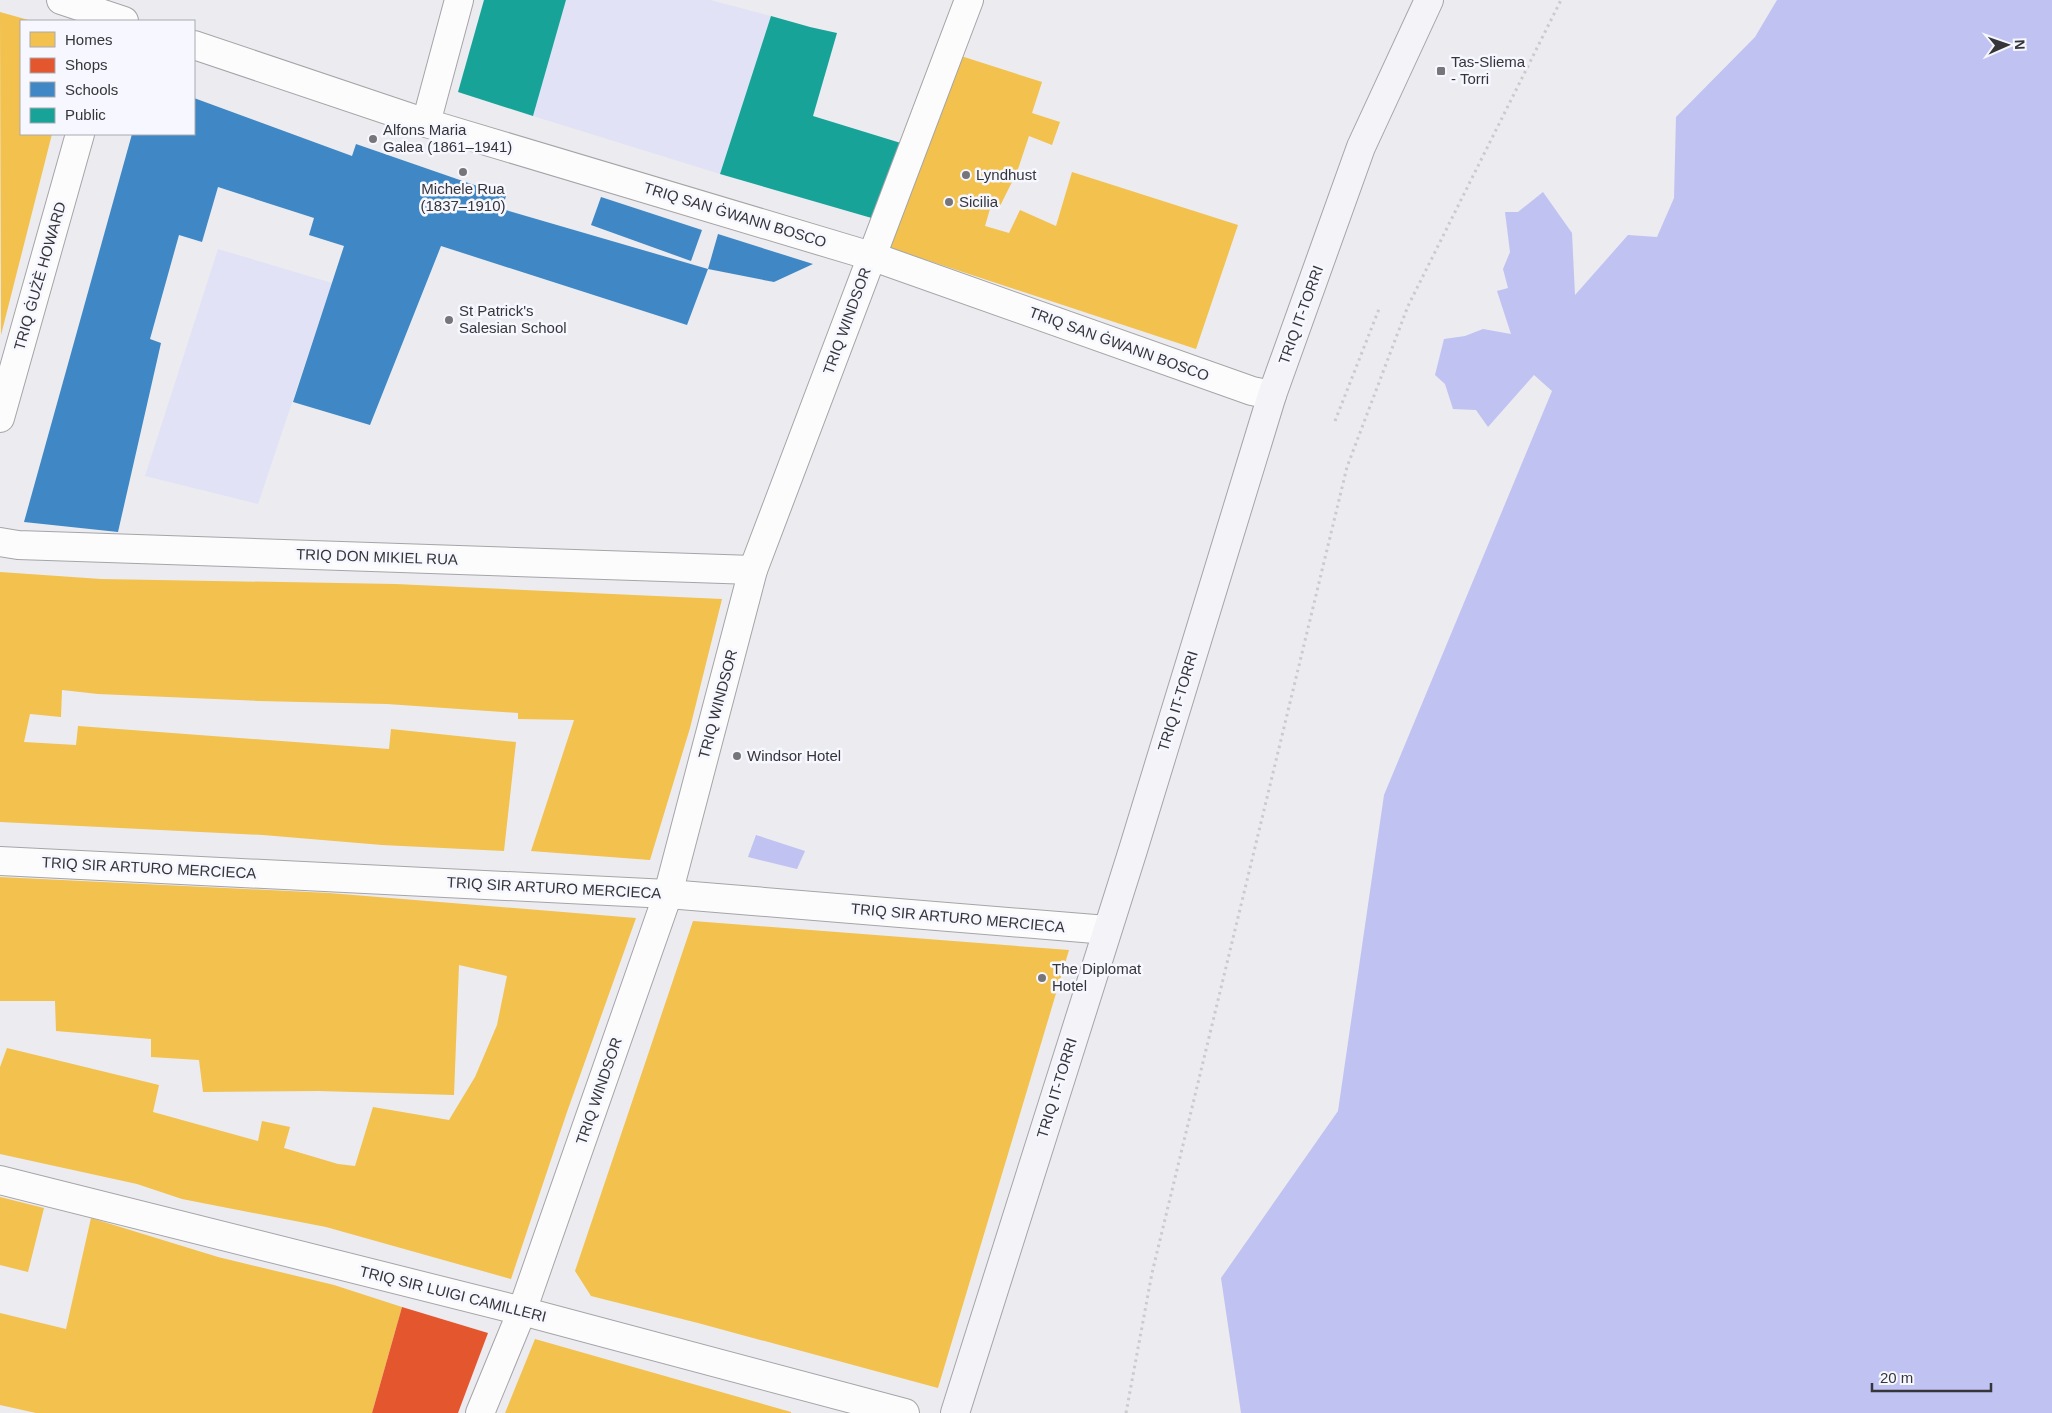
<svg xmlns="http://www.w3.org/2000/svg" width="2052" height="1413" font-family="Arial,sans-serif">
	<rect width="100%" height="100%" fill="#ebebf0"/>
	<g fill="#e1e2f6">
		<path d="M566,0h144l61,16 -51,158 -187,-58z"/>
		<path d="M218,249l114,34 -74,221 -113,-28z"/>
	</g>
	<g fill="#c0c2f2">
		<path d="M1777,0h275v1413h-811l-20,-135 117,-167 46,-316 168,-404 -18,-16 -46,52 -12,-17 -23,-1 -8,-25 -10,-9 9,-36 21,-3 18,-7 28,5 -14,-43 11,-3 -5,-19 7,-17 -5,-40h13l25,-20 29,41 3,62 53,-60 29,2 17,-39 2,-81 79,-80z"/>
		<path d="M756,835l49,16 -8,18 -49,-12z"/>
	</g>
	<g fill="#f2c14e">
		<path d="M0,12l32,9h-11v113h31l-51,201z"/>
		<path d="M961,56l81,26 -10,31 28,9 -8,23 -23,-9 -12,36 -17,34 -8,-4 -7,24 24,7 11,-23 36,16 16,-54 166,53 -42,124 -306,-101z"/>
		<path d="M0,572l101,7 294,5 327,15 -32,129 -40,132 -119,-9 43,-131 -56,-1v-6l-131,-9 -128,-3 -161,-7 -36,-4 -1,27 -31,-3 -6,28 52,3 2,-19 311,23 2,-20 125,13 -12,109 -122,-6 -119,-10 -263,-13z"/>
		<path d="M0,877l329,16 307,25 -69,194 -56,167 -185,-52 -144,-28 -45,-15 -137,-30v-87l7,-19 152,37 -6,27 105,29 4,-20 28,6 -6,21 54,16 17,2 18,-59 76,13 26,-43 22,-52 10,-49 -48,-11 -5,130 -135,-4 -116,1 -4,-32 -48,-3v-18l-95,-8 -1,-30h-55z"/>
		<path d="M693,921l376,29 -131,438 -240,-65 -107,-27 -16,-25z"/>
		<path d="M0,1197l44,11 -16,64 -28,-7z"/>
		<path d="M91,1218l127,39 116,28 68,22 -30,106h-336l-36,-8v-92l66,16z"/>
		<path d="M535,1339l256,73v1h-286z"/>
	</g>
	<path fill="#e4572e" d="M402,1307l86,26 -30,80h-86z"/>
	<g fill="#3f88c5">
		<path d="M194,98l158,58 4,-12 150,52 -4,13 206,60 10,-35 95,30 -39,18 -66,-13 -21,56 -246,-79 -71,179 -77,-23 51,-156 -35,-11 5,-17 -96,-31 -16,55 -23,-7 -29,104 11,4 -43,189 -94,-10 108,-388h62z"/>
		<path d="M601,197l101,33 -11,31 -100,-36z"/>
	</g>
	<g fill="#17a398">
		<path d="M484,0h82l-33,116 -75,-24z"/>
		<path d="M771,16l39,11 27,6 -24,83 91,28 -29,75 -155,-45z"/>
	</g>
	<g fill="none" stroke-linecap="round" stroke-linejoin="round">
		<defs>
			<g id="minor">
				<path d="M61,0l63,21"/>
				<path d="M194,45l232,78 445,133 381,135 20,4"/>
				<path d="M426,123l33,-123"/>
				<path d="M0,418l80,-284"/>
				<path d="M0,542l18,3 735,25"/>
				<path d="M0,861l668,33 439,36"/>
				<path d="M0,1180l522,131 383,102"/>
				<path d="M480,1413l42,-102 146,-417 85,-324 216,-570"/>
			</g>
			<path id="secondary" d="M955,1413l178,-563 139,-455 89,-248 68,-147"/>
		</defs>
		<use href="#minor" stroke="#a5a5a8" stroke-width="30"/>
		<use href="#secondary" stroke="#a5a5a8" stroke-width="30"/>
		<g stroke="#cbcbcd" stroke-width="3" stroke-dasharray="2.5 4" stroke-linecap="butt">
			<path d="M1335,421l44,-112"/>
			<path d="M1126,1413l26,-140 195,-806 61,-161 153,-306"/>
		</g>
		<use href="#minor" stroke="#fcfcfd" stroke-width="28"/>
		<use href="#secondary" stroke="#f4f4f8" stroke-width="28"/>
	</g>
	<g fill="#75757a" stroke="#f6f7ff" stroke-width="2">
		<rect x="1436" y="66" width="10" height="10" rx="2.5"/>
		<circle cx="373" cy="139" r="5"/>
		<circle cx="463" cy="172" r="5"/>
		<circle cx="966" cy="175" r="5"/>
		<circle cx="949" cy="202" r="5"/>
		<circle cx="449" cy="320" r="5"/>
		<circle cx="737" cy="756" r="5"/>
		<circle cx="1042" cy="978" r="5"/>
	</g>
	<g text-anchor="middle" stroke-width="5" stroke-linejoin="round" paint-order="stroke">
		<g font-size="15" fill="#36363a" stroke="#f6f7ff" text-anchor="start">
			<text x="1451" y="67">Tas-Sliema<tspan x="1451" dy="17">- Torri</tspan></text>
			<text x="383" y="135">Alfons Maria<tspan x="383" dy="17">Galea (1861–1941)</tspan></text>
			<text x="976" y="180">Lyndhust</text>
			<text x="463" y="194" text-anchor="middle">Michele Rua<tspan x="463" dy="17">(1837–1910)</tspan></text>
			<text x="959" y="207">Sicilia</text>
			<text x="459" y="316">St Patrick's<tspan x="459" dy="17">Salesian School</tspan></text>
			<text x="747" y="761">Windsor Hotel</text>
			<text x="1052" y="974">The Diplomat<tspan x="1052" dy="17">Hotel</tspan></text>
		</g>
		<g font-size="15" fill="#36363a" stroke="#f6f7ff">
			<text transform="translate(735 215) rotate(17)" y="5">TRIQ SAN ĠWANN BOSCO</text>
			<text transform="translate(40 276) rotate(-74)" y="5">TRIQ ĠUŻÈ HOWARD</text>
			<text transform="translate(1301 315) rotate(-70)" y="5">TRIQ IT-TORRI</text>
			<text transform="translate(847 321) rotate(-70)" y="5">TRIQ WINDSOR</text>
			<text transform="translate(1119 344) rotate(20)" y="5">TRIQ SAN ĠWANN BOSCO</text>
			<text transform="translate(377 557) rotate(2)" y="5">TRIQ DON MIKIEL RUA</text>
			<text transform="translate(1178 701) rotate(-73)" y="5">TRIQ IT-TORRI</text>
			<text transform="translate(718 704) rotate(-75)" y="5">TRIQ WINDSOR</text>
			<text transform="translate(149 868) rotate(3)" y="5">TRIQ SIR ARTURO MERCIECA</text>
			<text transform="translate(554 888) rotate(3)" y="5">TRIQ SIR ARTURO MERCIECA</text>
			<text transform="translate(958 918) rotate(5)" y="5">TRIQ SIR ARTURO MERCIECA</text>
			<text transform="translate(1057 1088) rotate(-73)" y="5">TRIQ IT-TORRI</text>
			<text transform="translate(599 1091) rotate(-71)" y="5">TRIQ WINDSOR</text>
			<text transform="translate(453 1294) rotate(14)" y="5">TRIQ SIR LUIGI CAMILLERI</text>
		</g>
	</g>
	<rect x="20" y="20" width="175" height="115" fill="#f6f7ff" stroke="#a9aab0"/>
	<rect x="30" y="32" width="25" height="15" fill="#f2c14e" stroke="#a9aab0"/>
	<text x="65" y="45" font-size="15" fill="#36363a">Homes</text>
	<rect x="30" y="58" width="25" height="15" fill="#e4572e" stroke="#a9aab0"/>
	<text x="65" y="70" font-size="15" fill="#36363a">Shops</text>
	<rect x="30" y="82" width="25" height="15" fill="#3f88c5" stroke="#a9aab0"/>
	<text x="65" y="95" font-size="15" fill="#36363a">Schools</text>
	<rect x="30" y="108" width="25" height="15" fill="#17a398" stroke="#a9aab0"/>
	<text x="65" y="120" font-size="15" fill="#36363a">Public</text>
	<g transform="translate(2007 45) rotate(88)" stroke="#f6f7ff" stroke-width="4" paint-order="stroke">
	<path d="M0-4L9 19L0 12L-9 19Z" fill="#36363a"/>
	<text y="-8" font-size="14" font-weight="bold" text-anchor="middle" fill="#36363a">N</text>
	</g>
	<path d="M1872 1383v8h119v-8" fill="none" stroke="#36363a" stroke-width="2.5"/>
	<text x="1880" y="1383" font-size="15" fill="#36363a" stroke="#f6f7ff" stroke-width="4" paint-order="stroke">20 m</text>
</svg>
